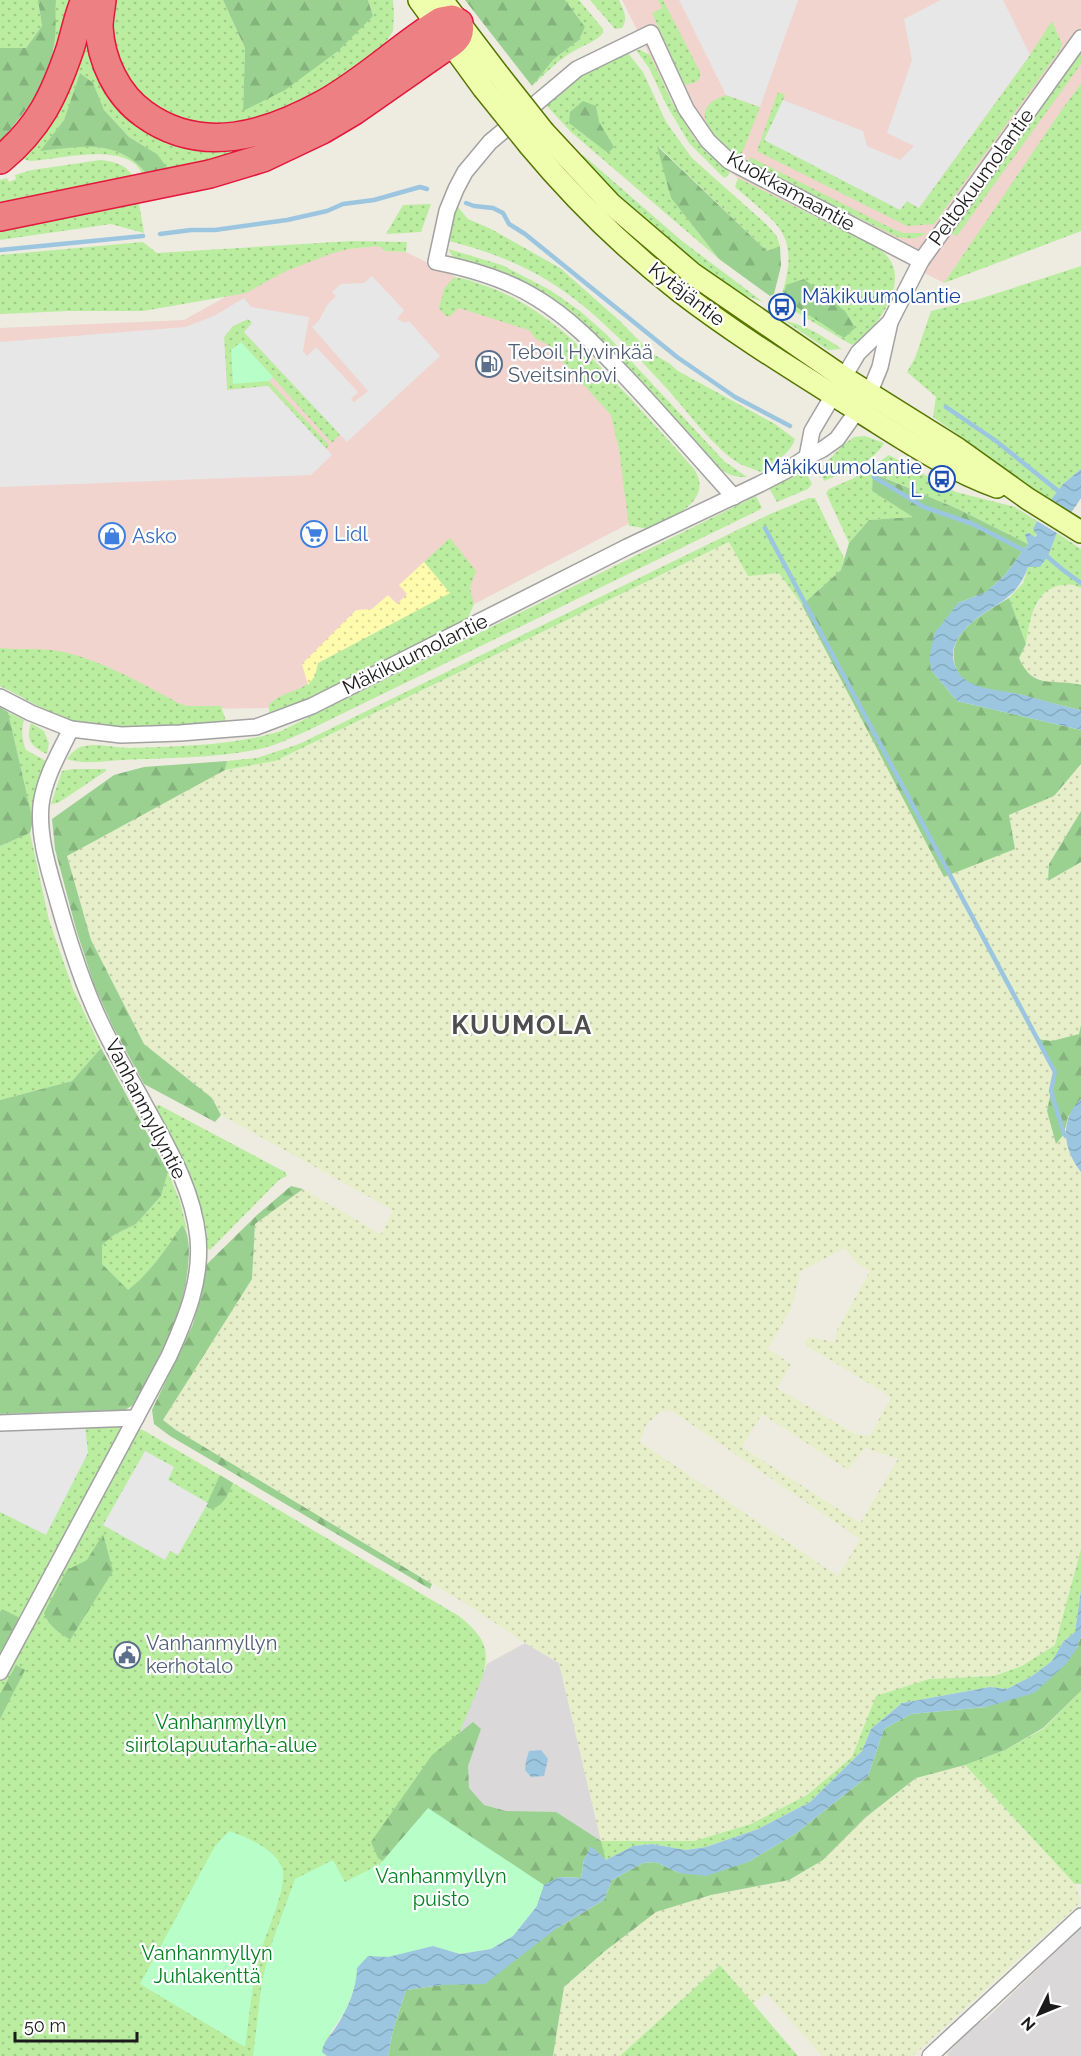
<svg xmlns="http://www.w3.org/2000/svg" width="1081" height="2056" font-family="Raleway,sans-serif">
	<defs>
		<pattern id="farmland-dots" width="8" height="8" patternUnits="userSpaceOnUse" patternTransform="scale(1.5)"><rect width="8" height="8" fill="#e6efc9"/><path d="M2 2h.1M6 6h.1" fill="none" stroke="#c5ccac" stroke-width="1.8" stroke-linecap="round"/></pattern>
		<pattern id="grass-dots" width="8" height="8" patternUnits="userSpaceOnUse" patternTransform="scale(1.5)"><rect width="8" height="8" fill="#baeda0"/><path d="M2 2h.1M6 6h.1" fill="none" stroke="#9fcb89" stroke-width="1.8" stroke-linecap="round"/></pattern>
		<pattern id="forest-firs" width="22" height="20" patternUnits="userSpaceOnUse" patternTransform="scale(1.5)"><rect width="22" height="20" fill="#9ad191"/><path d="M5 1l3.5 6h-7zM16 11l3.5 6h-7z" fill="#84b37c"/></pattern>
		<pattern id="sand-dots" width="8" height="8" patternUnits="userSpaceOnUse" patternTransform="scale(1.5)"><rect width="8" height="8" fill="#fffbad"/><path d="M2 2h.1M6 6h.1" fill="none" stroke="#dad794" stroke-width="1.8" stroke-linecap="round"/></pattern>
		<pattern id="water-waves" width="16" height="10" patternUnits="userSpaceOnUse" patternTransform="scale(1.5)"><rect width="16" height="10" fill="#9cc6e0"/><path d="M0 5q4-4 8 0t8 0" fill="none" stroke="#86aac0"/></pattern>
	</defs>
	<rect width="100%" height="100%" fill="#eeece0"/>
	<g fill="#dad8d8">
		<path d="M525,1643l34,20 42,178 -173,-33 59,-144z"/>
		<path d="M1081,1927v129h-133l-1,-2 27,-28 12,-7z"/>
	</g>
	<g fill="#f1d4cd">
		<path d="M622,0h459v84l-137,199 -206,-105 -15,-11 -29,-29 -10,-14z"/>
		<path d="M379,246l6,5 21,1 98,49 116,112 12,109 -358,186 -92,1 -182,-54v-327l184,-8 109,-61 55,-10z"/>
	</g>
	<g fill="url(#farmland-dots)" fill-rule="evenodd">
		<path d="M730,542l18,33 31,-2 23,32 142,272 65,-62 45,-19 27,-32v47l-32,53v17l32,-19v163l-2,9 -27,8 -15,-2 18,32 -8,39 9,33 8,-10 11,30 6,8v377l-26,96 -33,21 -28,10 -65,3 -53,17 -24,61 -45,38 -56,29 -57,17h-93l-42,-178 -34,-20 -52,-35 -297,-178 -13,-10 89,-141 3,-55 48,-35 78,45 12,-24 -172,-95 -9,-17 -68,-54 -53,-104 -24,-85 158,-85 50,-9zM844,1248l14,16 12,7 -33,59 -3,12 -25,-5 -5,7 87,53 -21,39 -15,-2 -78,-46 14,-24 -23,-15 24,-42 8,-35zM672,1411l188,128 -22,37 -198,-134 6,-17 14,-13zM762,1414l86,56 17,-22 33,11 -38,64 -118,-76z"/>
		<path d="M1075,584l6,4v97l-31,-2 -21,-9 -5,-5 -5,-11 7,-14 3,-23 14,-27 11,-8z"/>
		<path d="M965,1765l110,119 6,18 -168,154h-91l-56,-63 -12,11 -34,-39 -100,91h-67l11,-69 41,-36 51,-39 55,-17 78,-15 34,-20 43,-43 50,-39z"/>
	</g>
	<g fill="url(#grass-dots)" fill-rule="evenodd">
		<path d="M0,0h38l4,26 -16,22h-26z"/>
		<path d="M56,0h18l-34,100 -40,47v-5l24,-27 30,-66z"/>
		<path d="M106,0h117l22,48 -2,62 130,-94 -5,-16h25l1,14 -1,17 -9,14 -13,12 -83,53 -64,20 -71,-17 -39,-43z"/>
		<path d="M565,0h14l24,29v4c-7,9 -20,12 -29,18 -16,9 -29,23 -42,35l22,-27 25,-19 6,-13z"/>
		<path d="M590,0h29c4,10 10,18 3,28l-7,1z"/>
		<path d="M658,0h5l37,72v6l-4,4 -10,3 -3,-3 -31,-69 10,-5z"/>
		<path d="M1052,21l10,23 -2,6 -126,174 -27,2 -150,-75 21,-59 7,3 -2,5 117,109 7,-8 12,7 111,-153z"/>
		<path d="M85,27l41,87 156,28 -137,38c-3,-5 -5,-12 -10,-16 -22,-19 -77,-5 -105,-3l-9,-3zM80,73l13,11 11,26 25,27 28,17 -8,23c-29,-39 -65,-31 -108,-27l23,-30z"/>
		<path d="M636,50h4l10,5 22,47 22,36 12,14 24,20 -2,4 -4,2 -35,-35 -22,-37 -18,-38z"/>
		<path d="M627,52l16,20 23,50 26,36 75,67 9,10 4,11 -13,5 -108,-104 12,51 48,61 -148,-127 -25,-27 39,-32z"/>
		<path d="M1081,53v11l-124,172 -6,-3 14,-22z"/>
		<path d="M1081,84v147l-137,52 119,-175z"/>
		<path d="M726,95l34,12 -20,52c-20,-18 -60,-48 -14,-64z"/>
		<path d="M583,155l99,86 81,61 -25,-9 -51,-33 -108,-100z"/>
		<path d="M750,157l139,70 14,6h23c-9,7 -18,6 -29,4l-149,-74z"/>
		<path d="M101,160c19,3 26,5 36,22l-137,26v-28l7,-2 2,4 7,-3 -1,-4 17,-5z"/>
		<path d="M738,178l140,70c38,26 4,71 -19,95l-7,2 -68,-40 -4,-4c21,-67 2,-73 -45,-114z"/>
		<path d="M138,198l6,35 -33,-9 -111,16v-13z"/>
		<path d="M431,204l-10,28 -35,2 17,-29z"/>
		<path d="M457,206l11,13 23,10 69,39 61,54 30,31 18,10 9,8 97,53 20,15c-4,14 -22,25 -34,33 -7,-3 -15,-5 -21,-8 -26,-16 -50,-49 -70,-72 -71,-77 -116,-125 -221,-151z"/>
		<path d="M352,241l55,1 -1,10 -21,-1 -6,-5 -31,3 -18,5 -46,18 -38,21 -103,18h-75l-68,3v-59l143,-13 14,11z"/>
		<path d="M448,249l54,16 48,25 30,21 26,23 118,127 23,16c-16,1 -24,-5 -34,-15 -25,-28 -50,-55 -75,-82 -25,-27 -50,-56 -80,-76 -32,-22 -67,-37 -105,-47z"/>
		<path d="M1081,266v203l-18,15 -13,17 -43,-27 -36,-30 -38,-27 3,-20 -29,-25 8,-14 16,-47 48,-12z"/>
		<path d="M453,278c9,-1 18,3 27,6 63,20 105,66 149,113 22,24 44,48 65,72 17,26 -9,42 -29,52 -5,3 -12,7 -17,7 -6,1 -13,-2 -19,-2l-10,-77 -8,-34 -64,-71 -11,-5 -7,-9 -70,-22 -9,8h-4l-7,-8 5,-19z"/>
		<path d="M248,319l5,4 -9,9 96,102 -8,9 -91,-101 -8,41 36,-2 60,64 -3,4 -58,-63 -41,4 -3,-53 9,-11z"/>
		<path d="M785,321c22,4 39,16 57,28l-14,1z"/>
		<path d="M865,436l19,7c-10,20 -41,30 -60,38l-2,-5 1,-10 20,-21 11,-8z"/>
		<path d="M889,455l67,37 59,15 22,14 -4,8 4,5 -9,10 -70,-35 -84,-36 -2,18 42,26 -45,3 -20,23 -23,-50 3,-4 25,-11z"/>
		<path d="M800,474l8,2 4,8 -4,5 -31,13 -8,-14z"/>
		<path d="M756,496l6,12 -3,2 -448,219c-17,8 -36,17 -56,21 -43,8 -89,8 -133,10 -17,1 -39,5 -55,-1 5,-6 9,-12 18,-13 14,-3 30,2 45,2 50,-2 103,-2 151,-17z"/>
		<path d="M809,498h6l29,60 -3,12 -39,35 -23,-32 -31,3 -19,-34 -454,219 -50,9 2,-9 30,-3 42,-14 471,-230z"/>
		<path d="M1057,533l24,16v39c-7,-4 -11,-4 -18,-3 -28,2 -34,36 -37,59l-17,-46 14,-15 5,-16 20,-11z"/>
		<path d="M450,538l26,33 -6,17 4,16 -6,14 -181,91 -11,4 -7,-1v-7c18,-19 43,-9 49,-42l131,-70 -25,-31z"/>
		<path d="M0,648c17,2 34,0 51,2 39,4 92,34 127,53l9,3h34l5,15 -4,4c-45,2 -94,9 -138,0 -29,-7 -57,-26 -84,-39z"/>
		<path d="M8,712l16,8c-3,11 -2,19 2,30l20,11 -8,25 -5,35z"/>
		<path d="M31,723l13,8 5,12 -2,11c-15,-7 -22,-13 -16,-31z"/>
		<path d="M73,769h33v2l-48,32 -7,1 11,-33z"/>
		<path d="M30,833l19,87 24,69 28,59 -29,33 -72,19v-254z"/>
		<path d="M159,1105l126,67 2,4 -8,4 -69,70 -5,-3c-3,-51 -25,-94 -49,-138v-3z"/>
		<path d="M168,1172l12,29 7,29 -5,-5c-16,25 -31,48 -55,66l-25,-27v-19l12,-10 22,-11 25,-28z"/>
		<path d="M115,1424l28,6 316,186c25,21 33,32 22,65l-53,127 -106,244 5,4h-327v-628z"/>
		<path d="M1081,1549v41l-6,42 -12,10 -11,19 -20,15 -25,13 -17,-2 -88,16 -31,26 -9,22 -52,51 -52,27 -52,18 -20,3 -34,-6 -19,2 -27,14 -5,-19h93l57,-17 56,-29 45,-38 24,-61 53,-17 65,-3 28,-10 33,-21z"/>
		<path d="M1081,1691v193h-6l-110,-119 40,-15 38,-21z"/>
		<path d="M720,1965l78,91h-178z"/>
	</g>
	<g fill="url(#forest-firs)">
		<path d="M38,0h18c-1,16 1,35 -3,51 -8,36 -29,63 -53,91v-94h26l16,-22z"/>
		<path d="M223,0h145l5,16 -35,35 -53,39 -42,21 2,-63z"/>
		<path d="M465,0h100l20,27 -6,13 -25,19 -22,27z"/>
		<path d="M80,73l13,10 11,27 25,27 28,17 13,18 -21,5c-29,-39 -66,-31 -109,-26l24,-31z"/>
		<path d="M583,101l13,5 3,16 15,25 -6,6 -39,-30 1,-11z"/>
		<path d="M657,146l110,105 13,-5 1,20 -7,28 -4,2 -51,-37 -48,-61z"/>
		<path d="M804,279l41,32 10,17 -11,10 -61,-40 3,-13z"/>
		<path d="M873,473l85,36 70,35 -23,31 -19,17 -28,11 -27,67 26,31 124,29v34l-27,32 -45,19 6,34 -71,28 -142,-272 39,-35 8,-27 20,-23 44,-3 -41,-26z"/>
		<path d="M1009,598l17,46 -7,14c14,33 36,20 62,27v25c-20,-4 -39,-10 -59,-15 -17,-4 -44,-4 -58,-15 -6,-5 -9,-13 -10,-20 -5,-30 34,-49 55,-62z"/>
		<path d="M0,707l8,5 25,109 -3,12 -30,13z"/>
		<path d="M227,761l-2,9 -158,86 24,84 53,104 68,54 9,17 -6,7 -71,-38 -31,-57 -19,-42 -18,-56 -21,-80 -3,-30 62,-44 30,-8z"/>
		<path d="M1081,811v51l-33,19 1,-17z"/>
		<path d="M1081,1025v74l-13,18 -4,17 -8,10 -9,-33 8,-39 -19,-33 16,2 27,-7z"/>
		<path d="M101,1048l67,124 -7,24 -25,28 -22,11 -12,10v19l26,26c23,-18 38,-41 54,-65 16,15 0,83 -8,103 -9,23 -22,45 -34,67l-7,10 -8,5 -125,4v-314l72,-19z"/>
		<path d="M291,1186l12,3 -48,35 -3,55 -89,141 13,10 256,154 -2,5 -260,-153 -16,-12 -2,-14 41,-86 7,-28 4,-29 53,-52z"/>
		<path d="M220,1475l13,8c-5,11 -9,23 -22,26l-5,-3z"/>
		<path d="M103,1534l10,37 -43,69c-11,-8 -21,-13 -26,-27l23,-43 20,-10z"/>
		<path d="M2,1609l18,9 -20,35v-41z"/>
		<path d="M1081,1637v54l-38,37 -38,22 -40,15 -49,13 -50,39 -43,43 -34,20 -78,15 -55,17 -51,39 -41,36 -11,69h-165l5,-26 13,-40 35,-5 116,-57 47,-28 8,-20 31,-17 13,-1 23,11 69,-11 47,-28 73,-58 16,-47 27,-15 75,-7 91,-59z"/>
		<path d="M16,1665l9,5 -25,49v-25z"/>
		<path d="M473,1722l8,7 -13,37 1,22 15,17 22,6 50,1 45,29 5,19 -15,-13 -7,13 -3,18 -22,-1 -22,29 -115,-20 -44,-28 -7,-16 61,-87z"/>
	</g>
	<path fill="url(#sand-dots)" d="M424,562l26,31 -132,70 -3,13 -7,9 -6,-21 54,-54 16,-1 16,-14 9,9 10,-10 -8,-9z"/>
	<g fill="#b7fec8">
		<path d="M241,342l32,35 -4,4 -36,3 -2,-34z"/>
		<path d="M428,1808l116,77 -7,21 -24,30 -22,13 -31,5 -28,-8 -75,33c-4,11 -7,22 -12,32 -7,13 -21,26 -23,41l5,4h-74l9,-75 9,-36 24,-66 38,-19 12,22 35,-18z"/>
		<path d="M229,1831c18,6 50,20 54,40 3,23 -21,69 -26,94 -6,27 -8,55 -12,82l-105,-63 75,-138z"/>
	</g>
	<g fill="#e7e7e7">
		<path d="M679,0h119l-38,107 -34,-12z"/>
		<path d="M941,0h62l27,55 -111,153 -12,-7 -7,9 -136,-70 19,-40 80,31 4,15 33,14 14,-14 -27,-13 25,-73 -8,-41z"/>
		<path d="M372,276l32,34 -7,9 8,4 4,-2 31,35 -93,86 -103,-110 8,-9 -4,-4 -15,7 -9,11 3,53 41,-4 64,69 -21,20 -311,12v-145l185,-15 29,-11 30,-18 7,9 58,10 -6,34 4,5 9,-9 42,45 -7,7 3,3 14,-11 -56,-64 7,-7 9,-16 8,-8 -4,-4 9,-8 23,-1z"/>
		<path d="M85,1425l3,28 -42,82 -46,-23v-84z"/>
		<path d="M145,1451l29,16 -6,13 40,23 -30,52 -8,-4 -5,9 -62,-35z"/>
	</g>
	<g fill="url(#water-waves)">
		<path d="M1081,469v29l-10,15 -21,-12 13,-17z"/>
		<path d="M1037,521l20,12 -9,23 -8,11h-12c-12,35 -36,36 -60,59 -9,9 -16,19 -15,32 5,34 44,30 70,37 20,5 38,11 58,15v20l-124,-29 -26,-31 -2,-11 5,-25 24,-31 28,-11 19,-17 23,-31 -3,-10 4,-1 6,4 2,-2 -4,-6z"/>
		<path d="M1081,1099v73c-18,-22 -22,-53 0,-73z"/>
		<path d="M1081,1590v47l-4,11 -11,16 -32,29 -48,14 -75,7 -27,15 -16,47 -73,58 -47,28 -42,14 -27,-3 -23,-11 -13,1 -31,17 -8,20 -47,28 -72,56 -44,1 -35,5 -13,40 -5,26h-61l-5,-4c2,-11 8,-16 14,-25 11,-17 21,-39 21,-59l11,-12 20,1 45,-11 27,8 31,-5 22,-13 24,-30 7,-21 15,-8 22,1 3,-18 7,-14 15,14 27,-14 19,-2 34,6 20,-3 52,-18 52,-27 52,-51 9,-22 31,-26 88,-16 17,2 25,-13 20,-15 11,-19 12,-10z"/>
		<path d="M541,1750l7,9 -4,17 -13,1 -6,-7 1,-9 3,-10z"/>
	</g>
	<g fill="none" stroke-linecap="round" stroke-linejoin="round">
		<g stroke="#9cc6e0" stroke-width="4.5">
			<path d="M466,203l8,3 19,2 10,5 6,11 16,10 152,123 58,40 55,29"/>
			<path d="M160,234l31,-4h24l72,-10 40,-9 16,-7 31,-4 46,-13 7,2"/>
			<path d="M0,250l143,-14"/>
			<path d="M946,407l50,34 66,53"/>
			<path d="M874,477l50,30 49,17 54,28"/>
			<path d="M765,528l290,544 -4,19 13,43 5,4"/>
			<path d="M1043,553l20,17 18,13"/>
		</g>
		<defs>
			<g id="street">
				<path d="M807,457l5,-26 46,-78 32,-31"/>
				<path d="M734,497c-37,-41 -73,-83 -111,-123 -26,-27 -52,-55 -85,-75 -31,-20 -67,-30 -102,-37l11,-51 9,-22 9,-17 25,-30 87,-73 74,-36 35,76 22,32 21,20 192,100"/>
				<path d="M0,697l31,16 40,16 50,6 59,-2 76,-6 56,-21 315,-159 133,-63 27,-14 20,-13 16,-8 14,-10 32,-45 11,-27 10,-45 31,-61 160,-223"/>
				<path d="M0,1423l136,-5"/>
				<path d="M0,1672l169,-316c17,-38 33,-75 29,-118 -5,-52 -34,-97 -58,-142 -17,-30 -35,-61 -48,-93 -15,-35 -26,-72 -36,-108 -8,-28 -18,-60 -15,-90 3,-26 18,-52 30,-76"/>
				<path d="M930,2056l151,-140"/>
			</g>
			<g id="secondary">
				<path d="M419,0l64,88"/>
				<path d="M442,0l57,75"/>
				<path d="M544,132l66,71 83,71 150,103 115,72 70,50 53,33"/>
				<path d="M529,145c45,54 95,103 150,146 57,44 118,81 178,119 45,28 90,59 140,77"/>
			</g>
			<g id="highway">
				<path d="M0,160c39,-32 54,-64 70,-111 5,-16 8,-34 15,-49"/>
				<path d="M0,217l210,-43 53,-16 59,-28 32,-19 96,-67c8,-6 11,-11 9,-21l-7,-4 -11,2c-40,25 -75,59 -116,82 -58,32 -123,53 -181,11 -27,-19 -43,-53 -45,-87 0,-8 2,-18 3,-27"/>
			</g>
		</defs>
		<use href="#street" stroke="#a2a2a2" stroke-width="18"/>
		<use href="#secondary" stroke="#567500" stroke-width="24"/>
		<use href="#highway" stroke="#e3163c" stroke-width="30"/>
		<use href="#street" stroke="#fff" stroke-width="15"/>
		<use href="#secondary" stroke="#eefead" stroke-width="21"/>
		<use href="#highway" stroke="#ed8083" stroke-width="27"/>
		<defs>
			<g id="secondary-bridge">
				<path d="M499,75l45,57"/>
				<path d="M483,88l46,57"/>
			</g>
		</defs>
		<use href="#secondary-bridge" stroke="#567500" stroke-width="24" stroke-linecap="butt"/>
		<use href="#secondary-bridge" stroke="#eefead" stroke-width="21"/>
	</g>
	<defs>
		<symbol id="bus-ring" viewBox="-11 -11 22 22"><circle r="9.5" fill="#fff" stroke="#1a4fb4" stroke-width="1.5"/><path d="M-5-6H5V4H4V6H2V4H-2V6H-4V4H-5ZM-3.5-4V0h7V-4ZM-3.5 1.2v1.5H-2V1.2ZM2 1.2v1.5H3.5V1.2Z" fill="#1a4fb4"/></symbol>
		<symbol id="fuel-ring" viewBox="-11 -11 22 22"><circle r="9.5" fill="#fff" stroke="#5c6f8a" stroke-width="1.5"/><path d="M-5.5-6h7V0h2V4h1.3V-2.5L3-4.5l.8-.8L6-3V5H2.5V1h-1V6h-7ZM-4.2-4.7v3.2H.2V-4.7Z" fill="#5c6f8a"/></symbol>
		<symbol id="supermarket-ring" viewBox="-11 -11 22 22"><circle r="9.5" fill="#fff" stroke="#3f7fe0" stroke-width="1.5"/><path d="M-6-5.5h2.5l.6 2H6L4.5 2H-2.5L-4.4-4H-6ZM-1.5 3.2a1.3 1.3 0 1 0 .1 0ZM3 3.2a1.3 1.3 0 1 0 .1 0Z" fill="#3f7fe0"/></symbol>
		<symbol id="shop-ring" viewBox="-11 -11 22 22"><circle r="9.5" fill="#fff" stroke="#3f7fe0" stroke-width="1.5"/><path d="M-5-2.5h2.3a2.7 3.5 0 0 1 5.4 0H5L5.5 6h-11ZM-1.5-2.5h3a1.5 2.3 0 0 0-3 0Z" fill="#3f7fe0"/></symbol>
		<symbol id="civic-ring" viewBox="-11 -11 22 22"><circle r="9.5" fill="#fff" stroke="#5c6f8a" stroke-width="1.5"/><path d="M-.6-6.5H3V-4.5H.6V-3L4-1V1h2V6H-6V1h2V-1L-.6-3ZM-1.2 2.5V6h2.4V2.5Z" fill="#5c6f8a"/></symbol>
	</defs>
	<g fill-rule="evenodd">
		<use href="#bus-ring" x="767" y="292" width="30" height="30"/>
		<use href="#fuel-ring" x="474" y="349" width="30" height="30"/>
		<use href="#bus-ring" x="927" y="464" width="30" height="30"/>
		<use href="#supermarket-ring" x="299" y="519" width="30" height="30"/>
		<use href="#shop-ring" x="97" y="521" width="30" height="30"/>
		<use href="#civic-ring" x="112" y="1640" width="30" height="30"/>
	</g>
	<g text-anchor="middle" stroke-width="4.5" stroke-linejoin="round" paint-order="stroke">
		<g font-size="20" fill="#1b1b1b" stroke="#fff">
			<text transform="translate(981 177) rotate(-54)" y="7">Peltokuumolantie</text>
			<text transform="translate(791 191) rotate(29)" y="7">Kuokkamaantie</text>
			<text transform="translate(687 294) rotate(38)" y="7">Kytäjäntie</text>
			<text transform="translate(415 654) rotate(-26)" y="7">Mäkikuumolantie</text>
			<text transform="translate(146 1109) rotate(63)" y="7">Vanhanmyllyntie</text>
		</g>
		<g font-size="20" fill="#164399" stroke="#fff" text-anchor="start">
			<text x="802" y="303">Mäkikuumolantie<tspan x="802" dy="23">I</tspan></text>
			<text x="922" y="474" text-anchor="end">Mäkikuumolantie<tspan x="922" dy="23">L</tspan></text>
		</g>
		<g font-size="20" fill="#4e5e75" stroke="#fff" text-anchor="start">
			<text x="508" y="359">Teboil Hyvinkää<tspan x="508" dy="23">Sveitsinhovi</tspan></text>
			<text x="146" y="1650">Vanhanmyllyn<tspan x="146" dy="23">kerhotalo</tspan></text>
		</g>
		<g font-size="20" fill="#366cbe" stroke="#fff" text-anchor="start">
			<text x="334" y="541">Lidl</text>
			<text x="132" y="543">Asko</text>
		</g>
		<g font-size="20" fill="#038021" stroke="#fff">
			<text x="221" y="1729">Vanhanmyllyn<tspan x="221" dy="23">siirtolapuutarha-alue</tspan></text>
			<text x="441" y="1883">Vanhanmyllyn<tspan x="441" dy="23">puisto</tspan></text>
			<text x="207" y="1960">Vanhanmyllyn<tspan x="207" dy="23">Juhlakenttä</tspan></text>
		</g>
		<g font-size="26" font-weight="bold" letter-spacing="1.5" fill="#4e4e4e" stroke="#fff">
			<text x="522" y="1034">KUUMOLA</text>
		</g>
	</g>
	<g transform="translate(1039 2014) rotate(227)" stroke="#ffffff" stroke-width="4.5" paint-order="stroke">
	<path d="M0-4.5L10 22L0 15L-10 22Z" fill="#1b1b1b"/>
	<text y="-9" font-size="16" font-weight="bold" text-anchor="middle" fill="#1b1b1b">N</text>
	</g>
	<path d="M15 2032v9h122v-9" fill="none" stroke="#1b1b1b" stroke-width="3"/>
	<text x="24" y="2032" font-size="18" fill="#1b1b1b" stroke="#ffffff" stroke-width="4.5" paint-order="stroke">50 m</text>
</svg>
